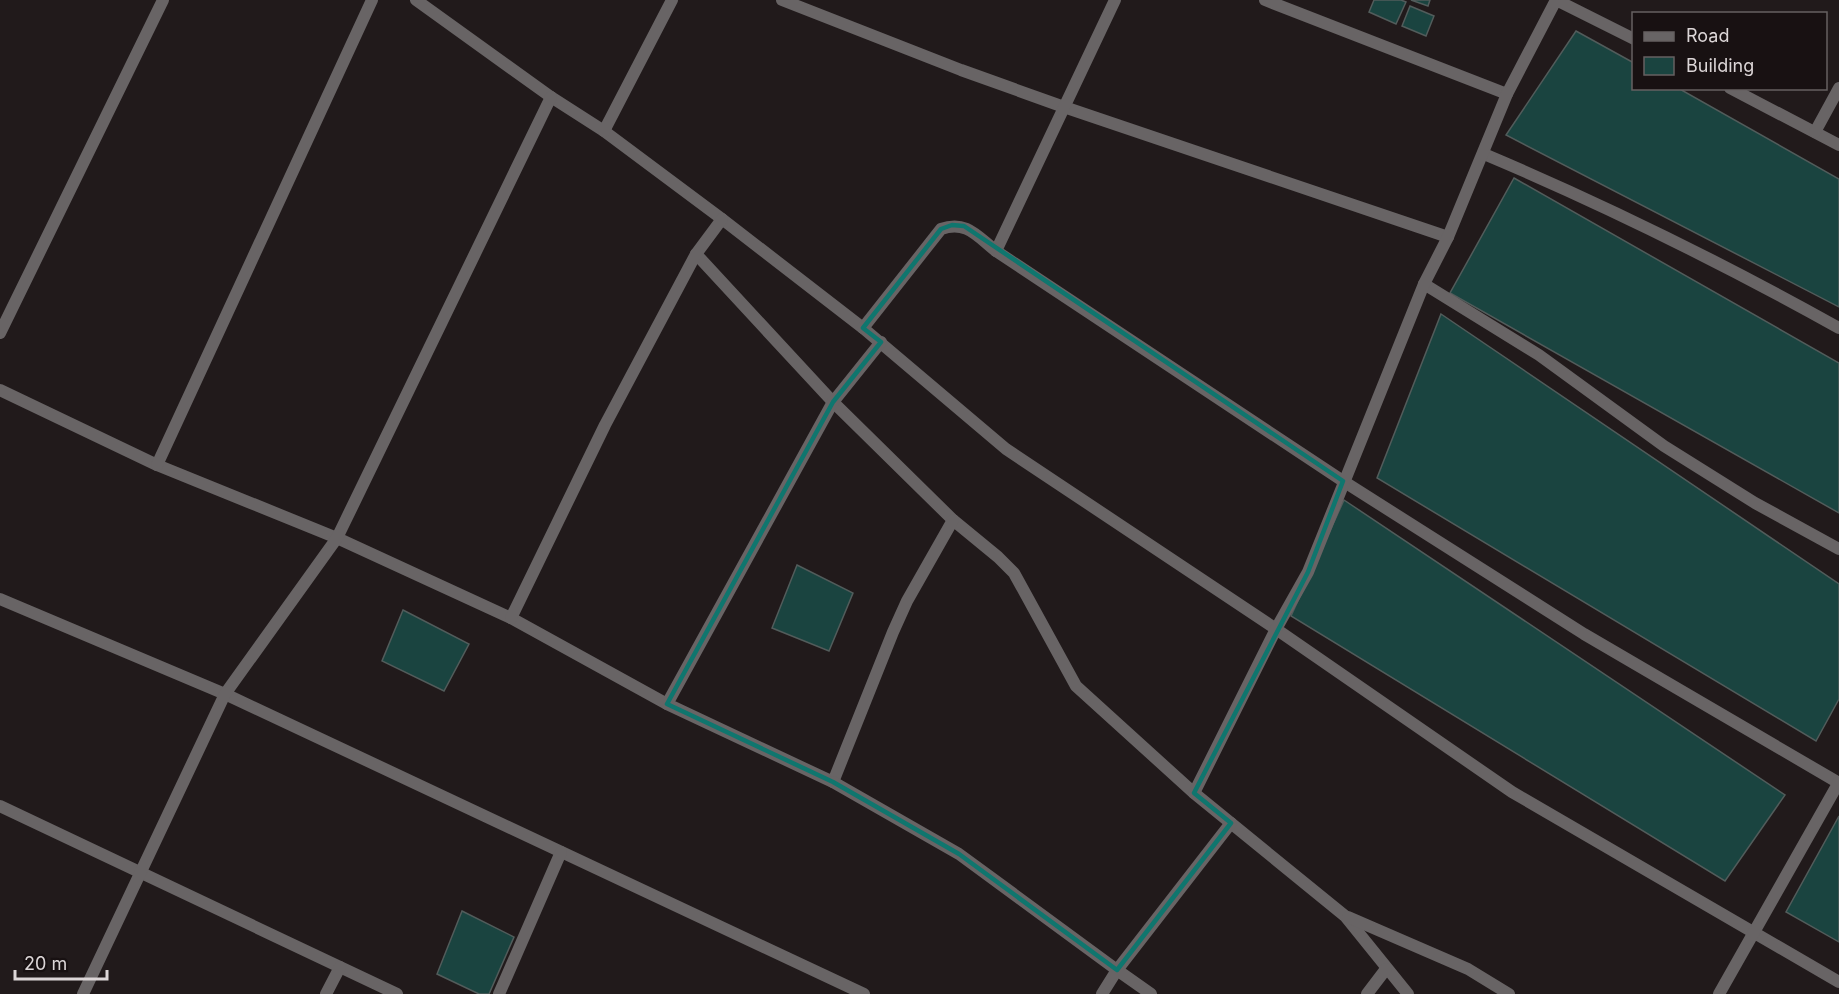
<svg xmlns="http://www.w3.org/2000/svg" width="1839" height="994" font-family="Inter,sans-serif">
	<rect width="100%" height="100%" fill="#211a1b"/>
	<g fill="#1a4440" stroke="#525c5b" stroke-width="1.5">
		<path d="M1374,0h27l5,2 -10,22 -27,-12z"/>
		<path d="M1411,0h19l-2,6z"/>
		<path d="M1410,6l24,10 -8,20 -24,-10z"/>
		<path d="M1576,31l58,32v25h44l161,91v128l-333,-172z"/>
		<path d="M1514,178l325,185v150l-389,-220z"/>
		<path d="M1441,314l398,270v115l-23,42 -439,-263z"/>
		<path d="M1344,500l441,295 -60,86 -434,-265z"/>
		<path d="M797,565l56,28 -24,58 -57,-23z"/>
		<path d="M403,610l66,34 -25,47 -62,-30z"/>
		<path d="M1839,816v126l-53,-30z"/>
		<path d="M462,911l52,26 -25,57h-10l-42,-20z"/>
	</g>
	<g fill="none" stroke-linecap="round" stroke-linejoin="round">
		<g stroke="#686465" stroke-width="12">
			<path d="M416,0l135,97 53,34 118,88 141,109 143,121 270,180 236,163 327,190"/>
			<path d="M782,0l179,70 103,37 384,130"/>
			<path d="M1265,0l242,94"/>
			<path d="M1730,88l109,57"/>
			<path d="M604,131l68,-131"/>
			<path d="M1815,132l24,-44"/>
			<path d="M1484,154c121,51 240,110 355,174"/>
			<path d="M996,251l119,-251"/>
			<path d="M696,254l137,148 120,118 45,37 16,16 62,113 118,107 151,123 63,78"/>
			<path d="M1424,284l115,71 125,91 91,57 84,46"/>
			<path d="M863,328l78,-99c25,-9 36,7 55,22l347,230 241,153 255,149"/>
			<path d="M0,333l163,-333"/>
			<path d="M881,342l-48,60 -166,302 166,78 60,-150 14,-31 46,-81"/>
			<path d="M0,390l157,75 180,73 174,80 156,86"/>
			<path d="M157,465l215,-465"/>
			<path d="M0,599l225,95 639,300"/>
			<path d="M511,618l94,-193 91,-171 26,-35"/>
			<path d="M833,782l126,72 158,116 114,-147"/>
			<path d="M1194,793l82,-164 32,-57 116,-288 24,-47 59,-143 49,-94 78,39"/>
			<path d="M0,806l397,188"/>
			<path d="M1348,917l120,52 41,25"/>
			<path d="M83,994l142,-300 112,-156 214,-441"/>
			<path d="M326,994l14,-27"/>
			<path d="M499,994l62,-142"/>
			<path d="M1102,994l15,-24 34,24"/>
			<path d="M1367,994l19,-25"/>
			<path d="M1719,994l120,-212"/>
		</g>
	</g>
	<path fill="none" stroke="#0f766e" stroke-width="4.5" stroke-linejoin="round" d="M952,225l12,1 379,255 -35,91 -114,221 37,30 -114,147 -158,-116 -126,-72 -166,-78 166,-302 48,-60 -18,-14 78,-99z"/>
	<rect x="1632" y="12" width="195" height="78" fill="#181112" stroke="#666061" stroke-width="1.5"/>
	<rect x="1644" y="32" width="30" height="9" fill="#686465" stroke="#666061" stroke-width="1.5"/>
	<text x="1686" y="42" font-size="18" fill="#dcd6d7">Road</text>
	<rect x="1644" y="57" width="30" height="18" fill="#1a4440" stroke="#666061" stroke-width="1.5"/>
	<text x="1686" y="72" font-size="18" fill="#dcd6d7">Building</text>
	<path d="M15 970v9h92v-9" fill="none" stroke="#dcd6d7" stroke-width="3"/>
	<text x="24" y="970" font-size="18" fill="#dcd6d7" stroke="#181112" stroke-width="4.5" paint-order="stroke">20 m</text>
</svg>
